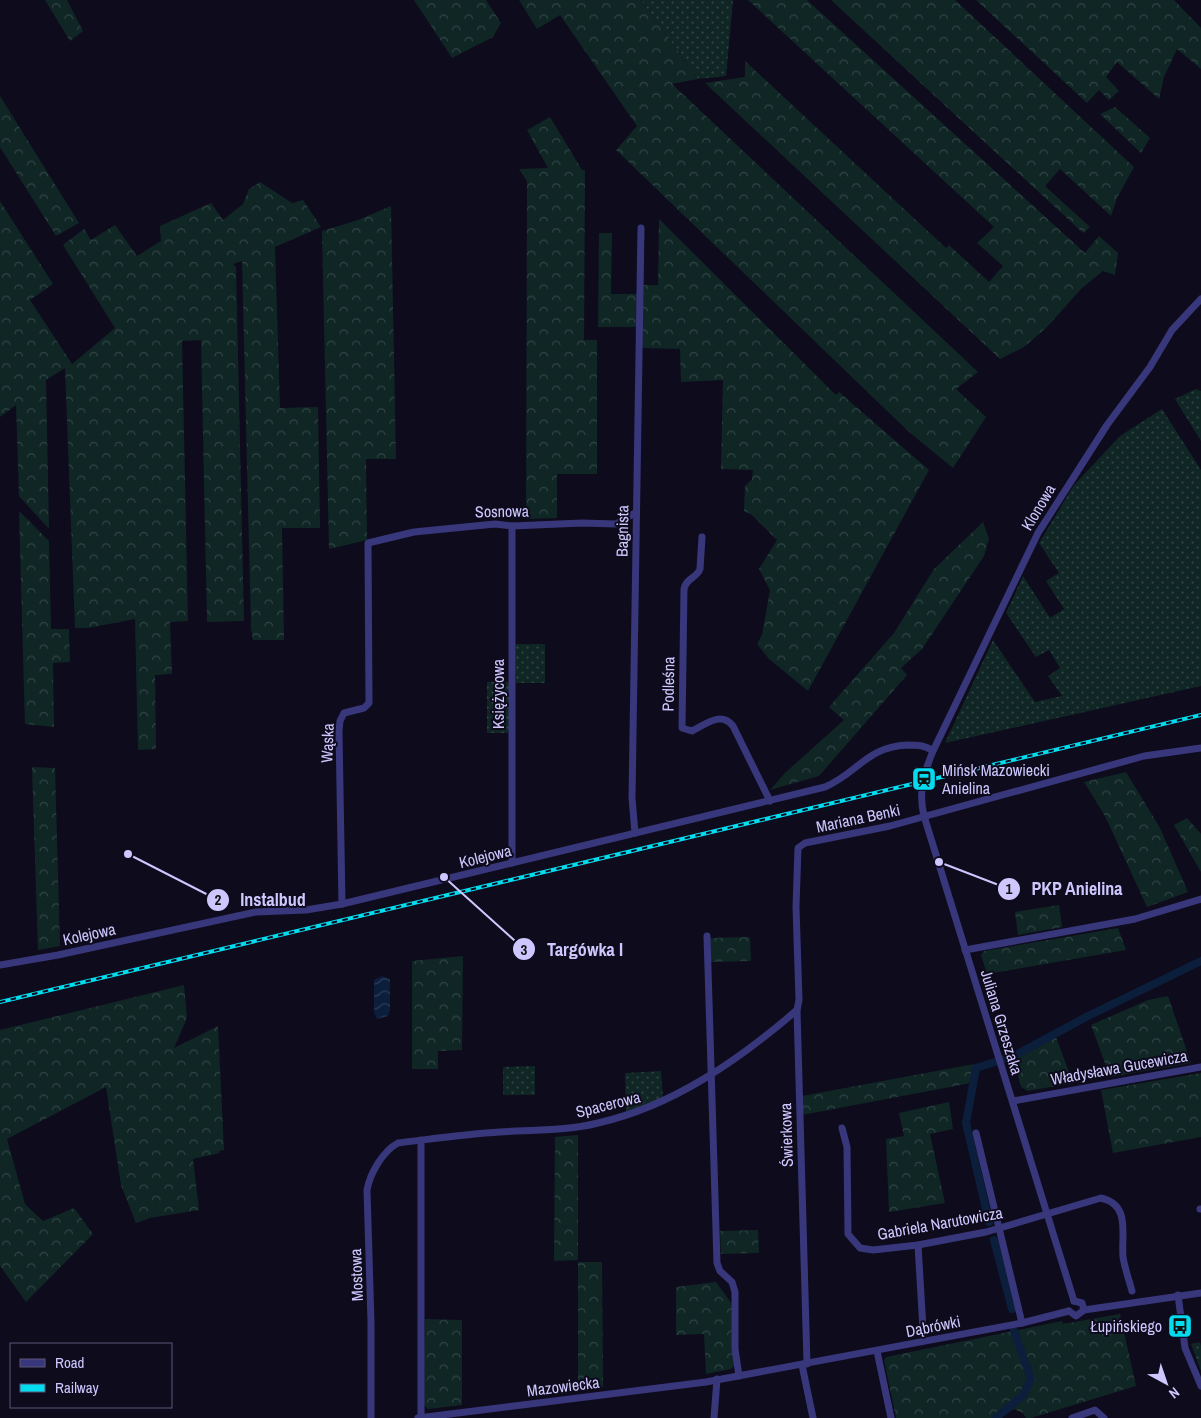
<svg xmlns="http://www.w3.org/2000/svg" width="1201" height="1418" font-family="'Archivo Narrow',sans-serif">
	<defs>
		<pattern id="grass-dots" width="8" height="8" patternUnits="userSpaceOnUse" patternTransform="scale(1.25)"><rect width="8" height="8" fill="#0f2625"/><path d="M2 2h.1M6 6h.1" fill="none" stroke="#314446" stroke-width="1.8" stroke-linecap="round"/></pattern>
		<pattern id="forest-crowns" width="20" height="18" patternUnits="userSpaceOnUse" patternTransform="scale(1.25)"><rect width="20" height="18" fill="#0f2625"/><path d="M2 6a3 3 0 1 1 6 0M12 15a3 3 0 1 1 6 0" fill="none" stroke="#314446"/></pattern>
		<pattern id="water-waves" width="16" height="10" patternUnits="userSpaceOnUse" patternTransform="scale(1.25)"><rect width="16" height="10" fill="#0b1e3c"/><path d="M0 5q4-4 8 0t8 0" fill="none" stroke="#2d3d59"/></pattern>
	</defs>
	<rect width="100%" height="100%" fill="#0e0b1c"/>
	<g fill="url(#grass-dots)">
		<path d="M641,0h92l-7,76 -28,3z"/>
		<path d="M1196,389l5,2v50l-26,-42z"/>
		<path d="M1162,409l39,61v216l-256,57 48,-103 42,62 27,-6 -14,-20 12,-8 -11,-18 -13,7 -30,-44 17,-37 27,42 14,-9 -18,-28 13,-8 -20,-30 35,-58 46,-49z"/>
		<path d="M515,644h30v39h-29z"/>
		<rect x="487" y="682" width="22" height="51"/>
		<path d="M535,1066v29h-32v-28z"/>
		<path d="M661,1071l2,27 -37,14 -1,-39z"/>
		<path d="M1200,1342l1,4v25l-10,-27z"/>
	</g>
	<g fill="url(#forest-crowns)">
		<path d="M45,0h22l16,31 -13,10z"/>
		<path d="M414,0h72l15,23 -8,14 -41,21z"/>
		<path d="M519,0h122l57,79 -26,5 306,288 -22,17 30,28 -33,51 -44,-36 -293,-282 21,-24 -77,-111 -23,14z"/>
		<path d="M748,0h59l278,253 14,-17 19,17 -3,22 -12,-4 -21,17 -35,39 -23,20 -24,12 -295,-276 40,-6v-16l201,187 3,-3 40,37 14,-16 -26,-23 17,-16z"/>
		<path d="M831,0h124l179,167 -17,31 -6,18 -51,-47 -15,17 45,41 -7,6z"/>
		<path d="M976,0h198l27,28v41l-24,-20 -13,28 -5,22 -42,-37 -11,15 13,14 -10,9 -10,-10 -12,13z"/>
		<path d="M0,96l79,127 -23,13 -56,-89z"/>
		<path d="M1115,107l35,31 -9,15 -41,-39z"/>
		<path d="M550,117l32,53h3l-1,170h13v134h-40v44l-31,1 1,-338 -8,-12 29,-1 -21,-38z"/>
		<path d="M260,182l32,21 11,-3 18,27 -46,20 5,161 38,-1 2,121h-38l2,112h-31l-2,-12 -9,-367 -9,3 3,3 8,354 -37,1 -6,-282 -19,1 6,280 -18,1 2,52 -17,1 1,74 -18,1 -3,-131 -47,9h-13l-10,-260 -19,12 3,149 -30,-33 -3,-91 -16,12v-216l53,83 -23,16 42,64 43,-36 -52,-83 21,-16 7,11 24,-15 22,31 24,-15 -1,-15 51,-23 12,17 20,-16 6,-15z"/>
		<path d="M391,206l5,253h-30l1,81 -38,9 -7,-318 36,-11z"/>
		<path d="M659,219l177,176 3,-3 90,78 -121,221 -39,-32 -12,-15 5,-9 8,-45 -11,-21 18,-29 -25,-25 -8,-4 1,-25 7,-7 1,-9 -32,-1 2,-89 -42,2 -1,-33 -39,-1 1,-63h16z"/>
		<path d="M599,233h13l-1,61h26l-1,33h-38z"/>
		<path d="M19,511l30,30 2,88h18l1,33 -17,1 1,64 -29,-3z"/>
		<path d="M983,522l6,17 -5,17 -62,93 -21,19 6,7 -88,101 -49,14 15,-17 59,-53 -15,-13 65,-74 40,-64z"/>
		<path d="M32,767l23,1 5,178 -22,4z"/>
		<path d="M1126,772l34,56 28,64 -41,15 -42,-91 -21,-34z"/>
		<path d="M1187,818l14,16v38l-27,-47z"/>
		<path d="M1059,905l3,22 -44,8 -3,-23z"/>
		<path d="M1118,928l8,22 -139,24 -6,-19 3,-4z"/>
		<path d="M750,937l1,24 -40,1 -1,-24z"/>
		<path d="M463,956l-1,94 -24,1v18h-26v-108z"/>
		<path d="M184,985l3,33 -13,30 44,-22 6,124 -5,1 1,2 -27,6 6,51 -49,8 -14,5 -15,-38 -15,-98 -99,52 18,65 18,17 31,-13 19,26 -67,68 -26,-36v-236z"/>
		<path d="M1168,996l23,67 -81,14 -19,-52 57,-25z"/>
		<path d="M1056,1037l17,46 -45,8 -7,-4 -8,-28z"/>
		<path d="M974,1064l-3,19 -169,32v-19z"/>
		<path d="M1201,1073v64l-88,16 -12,-63z"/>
		<path d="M949,1102l4,27 -23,5 15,69 -56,9 -3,-73 18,-3 -5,-23z"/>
		<path d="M578,1135v125l-24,1 1,-124z"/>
		<path d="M758,1230l1,23 -38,1 -1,-23z"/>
		<path d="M578,1262h24l1,125 -25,4z"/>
		<path d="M716,1282l16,22 3,61 -4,4 -25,5 -2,-40 -28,1v-48z"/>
		<path d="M1120,1314l16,72 -105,32h-5l-3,-5 -9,-4 -14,9h-104l-12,-58 2,-3 176,-36 1,3z"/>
		<path d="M425,1319l37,1v85l-34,4 -5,-5z"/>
	</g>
	<path fill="url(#water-waves)" d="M382,976l8,3v31l-2,6 -11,3 -3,-7v-32z"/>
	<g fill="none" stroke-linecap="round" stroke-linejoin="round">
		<g stroke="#0b1e3c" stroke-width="8">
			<path d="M989,1222l-23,-99 10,-55 38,-12 74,-40 113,-55"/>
			<path d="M994,1240l18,69"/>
			<path d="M996,1418l27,-23 8,-16 -17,-48"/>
		</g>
		<g stroke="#38377b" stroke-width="7">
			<path d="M512,526v337"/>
			<path d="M702,537l-2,32c-3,9 -14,9 -16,20l-2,139 10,3c14,-7 29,-20 41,-5l37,75"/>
			<path d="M635,833l-3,-35 9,-570"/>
			<path d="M342,904l-3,-173 1,-10 4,-8 20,-5 5,-5 -1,-160 46,-11 81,-8 17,2 70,-3 34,1 19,-11"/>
			<path d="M707,936l10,327 3,8 12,11 3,10v57l4,27"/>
			<path d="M965,950l170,-31 66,-20"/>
			<path d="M0,965l58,-10 198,-43 50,-2 36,-6 483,-117c33,-14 41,-40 82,-42 10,0 18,0 26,6"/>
			<path d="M1013,1101l188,-34"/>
			<path d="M842,1128l5,19 1,87 12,14 13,2 45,-5 68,-13 115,-34c30,7 20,36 22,59 2,12 6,23 9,34"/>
			<path d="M976,1133l46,190"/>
			<path d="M1200,1209h1"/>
			<path d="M918,1245l5,84"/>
			<path d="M1178,1295l7,53 16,38"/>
			<path d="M1074,1301l-150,-485c-6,-24 0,-43 9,-65l105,-218 69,-108 43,-58 22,-37 29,-31"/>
			<path d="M1074,1301l8,2 2,7"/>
			<path d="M1084,1310l117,-17"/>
			<path d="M1069,1311l7,5 8,-6"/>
			<path d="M877,1351l14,67"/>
			<path d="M807,1364l-10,-354 2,-10 -3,-93 2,-59 7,-5 85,-17 254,-70 57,-8"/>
			<path d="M802,1365l11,53"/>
			<path d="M371,1418v-96l-4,-132c3,-17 16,-39 31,-47 34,-4 68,-9 102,-11 32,-2 66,-1 98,-9 75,-17 141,-63 199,-113"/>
			<path d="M418,1418l288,-36 316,-59 47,-12"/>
			<path d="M421,1418v-278"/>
			<path d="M714,1418l3,-39"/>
			<path d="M1072,1418l23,-8 9,8"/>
		</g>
		<defs>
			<path id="rail" d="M0,1002l1201,-287"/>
		</defs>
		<use href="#rail" stroke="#03dbef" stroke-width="4"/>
		<use href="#rail" stroke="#0e0b1c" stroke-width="2" stroke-dasharray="5.5" stroke-linecap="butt"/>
	</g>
	<defs>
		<symbol id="station-square" viewBox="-11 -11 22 22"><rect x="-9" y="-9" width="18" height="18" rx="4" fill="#03dbef" stroke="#0e0b1c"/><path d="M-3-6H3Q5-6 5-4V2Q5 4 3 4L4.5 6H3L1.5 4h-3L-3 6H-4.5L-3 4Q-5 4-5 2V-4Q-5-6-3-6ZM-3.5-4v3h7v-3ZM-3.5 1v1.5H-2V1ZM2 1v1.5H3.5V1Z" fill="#111"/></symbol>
		<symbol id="bus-square" viewBox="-11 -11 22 22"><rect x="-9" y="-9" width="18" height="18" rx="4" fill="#03dbef" stroke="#0e0b1c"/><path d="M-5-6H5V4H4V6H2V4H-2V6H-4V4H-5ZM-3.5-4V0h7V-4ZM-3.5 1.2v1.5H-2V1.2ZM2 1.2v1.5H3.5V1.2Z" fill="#111"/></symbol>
	</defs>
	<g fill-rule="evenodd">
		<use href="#station-square" x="910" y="765" width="28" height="28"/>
		<use href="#bus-square" x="1166" y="1312" width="28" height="28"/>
	</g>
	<g text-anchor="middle" stroke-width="4" stroke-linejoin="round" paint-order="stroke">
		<g font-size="16" fill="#cdc7fe" stroke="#0e0b1c">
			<text transform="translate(1038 507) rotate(-59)" y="6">Klonowa</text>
			<text transform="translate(502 511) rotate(-1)" y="6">Sosnowa</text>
			<text transform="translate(622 531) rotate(-89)" y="6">Bagnista</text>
			<text transform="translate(668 684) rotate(-89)" y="6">Podleśna</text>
			<text transform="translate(498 694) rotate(-90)" y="6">Księżycowa</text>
			<text transform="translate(327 743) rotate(-88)" y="6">Wąska</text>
			<text transform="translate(858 818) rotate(-12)" y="6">Mariana Benki</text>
			<text transform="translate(485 856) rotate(-14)" y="6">Kolejowa</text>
			<text transform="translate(89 934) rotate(-12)" y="6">Kolejowa</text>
			<text transform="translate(1002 1022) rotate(73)" y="6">Juliana Grzeszaka</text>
			<text transform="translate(1119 1067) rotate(-10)" y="6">Władysława Gucewicza</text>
			<text transform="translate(608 1104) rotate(-14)" y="6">Spacerowa</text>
			<text transform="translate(786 1135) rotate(-92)" y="6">Świerkowa</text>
			<text transform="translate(940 1223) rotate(-10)" y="6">Gabriela Narutowicza</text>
			<text transform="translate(356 1275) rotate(-92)" y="6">Mostowa</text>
			<text transform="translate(933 1326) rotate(-11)" y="6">Dąbrówki</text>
			<text transform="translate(563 1386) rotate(-7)" y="6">Mazowiecka</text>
		</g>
		<g font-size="16" fill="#cdc7fe" stroke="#0e0b1c" text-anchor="start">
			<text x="942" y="776">Mińsk Mazowiecki<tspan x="942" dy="18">Anielina</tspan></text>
			<text x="1162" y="1332" text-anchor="end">Łupińskiego</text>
		</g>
	</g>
	<path fill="none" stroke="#cdc7fe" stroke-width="2" d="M939 862L1009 889M128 854L218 900M444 877L524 949"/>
	<g fill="#cdc7fe" stroke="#0e0b1c" stroke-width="2">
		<circle cx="939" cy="862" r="5"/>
		<circle cx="128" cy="854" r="5"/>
		<circle cx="444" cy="877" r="5"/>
		<circle cx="1009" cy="889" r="12"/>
		<circle cx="218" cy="900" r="12"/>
		<circle cx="524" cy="949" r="12"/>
	</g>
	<g font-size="15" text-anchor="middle" font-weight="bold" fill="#111">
		<text x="1009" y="894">1</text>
		<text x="218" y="905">2</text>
		<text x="524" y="955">3</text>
	</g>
	<g font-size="18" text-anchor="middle" font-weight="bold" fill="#cdc7fe" stroke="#0e0b1c" stroke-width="4" stroke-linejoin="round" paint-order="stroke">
		<text x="1077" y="895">PKP Anielina</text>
		<text x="273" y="906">Instalbud</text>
		<text x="585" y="956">Targówka I</text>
	</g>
	<rect x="10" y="1343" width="162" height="65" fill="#0e0b1c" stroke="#5a5676"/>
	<rect x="20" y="1359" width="25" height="8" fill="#38377b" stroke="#5a5676"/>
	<text x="55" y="1368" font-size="15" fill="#cdc7fe">Road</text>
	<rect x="20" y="1384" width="25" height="8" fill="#03dbef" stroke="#5a5676"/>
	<text x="55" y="1393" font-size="15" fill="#cdc7fe">Railway</text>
	<g transform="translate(1166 1383) rotate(140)" stroke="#0e0b1c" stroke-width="4" paint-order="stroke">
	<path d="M0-4L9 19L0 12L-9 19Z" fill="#cdc7fe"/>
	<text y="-8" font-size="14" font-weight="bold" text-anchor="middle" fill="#cdc7fe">N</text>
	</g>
</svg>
